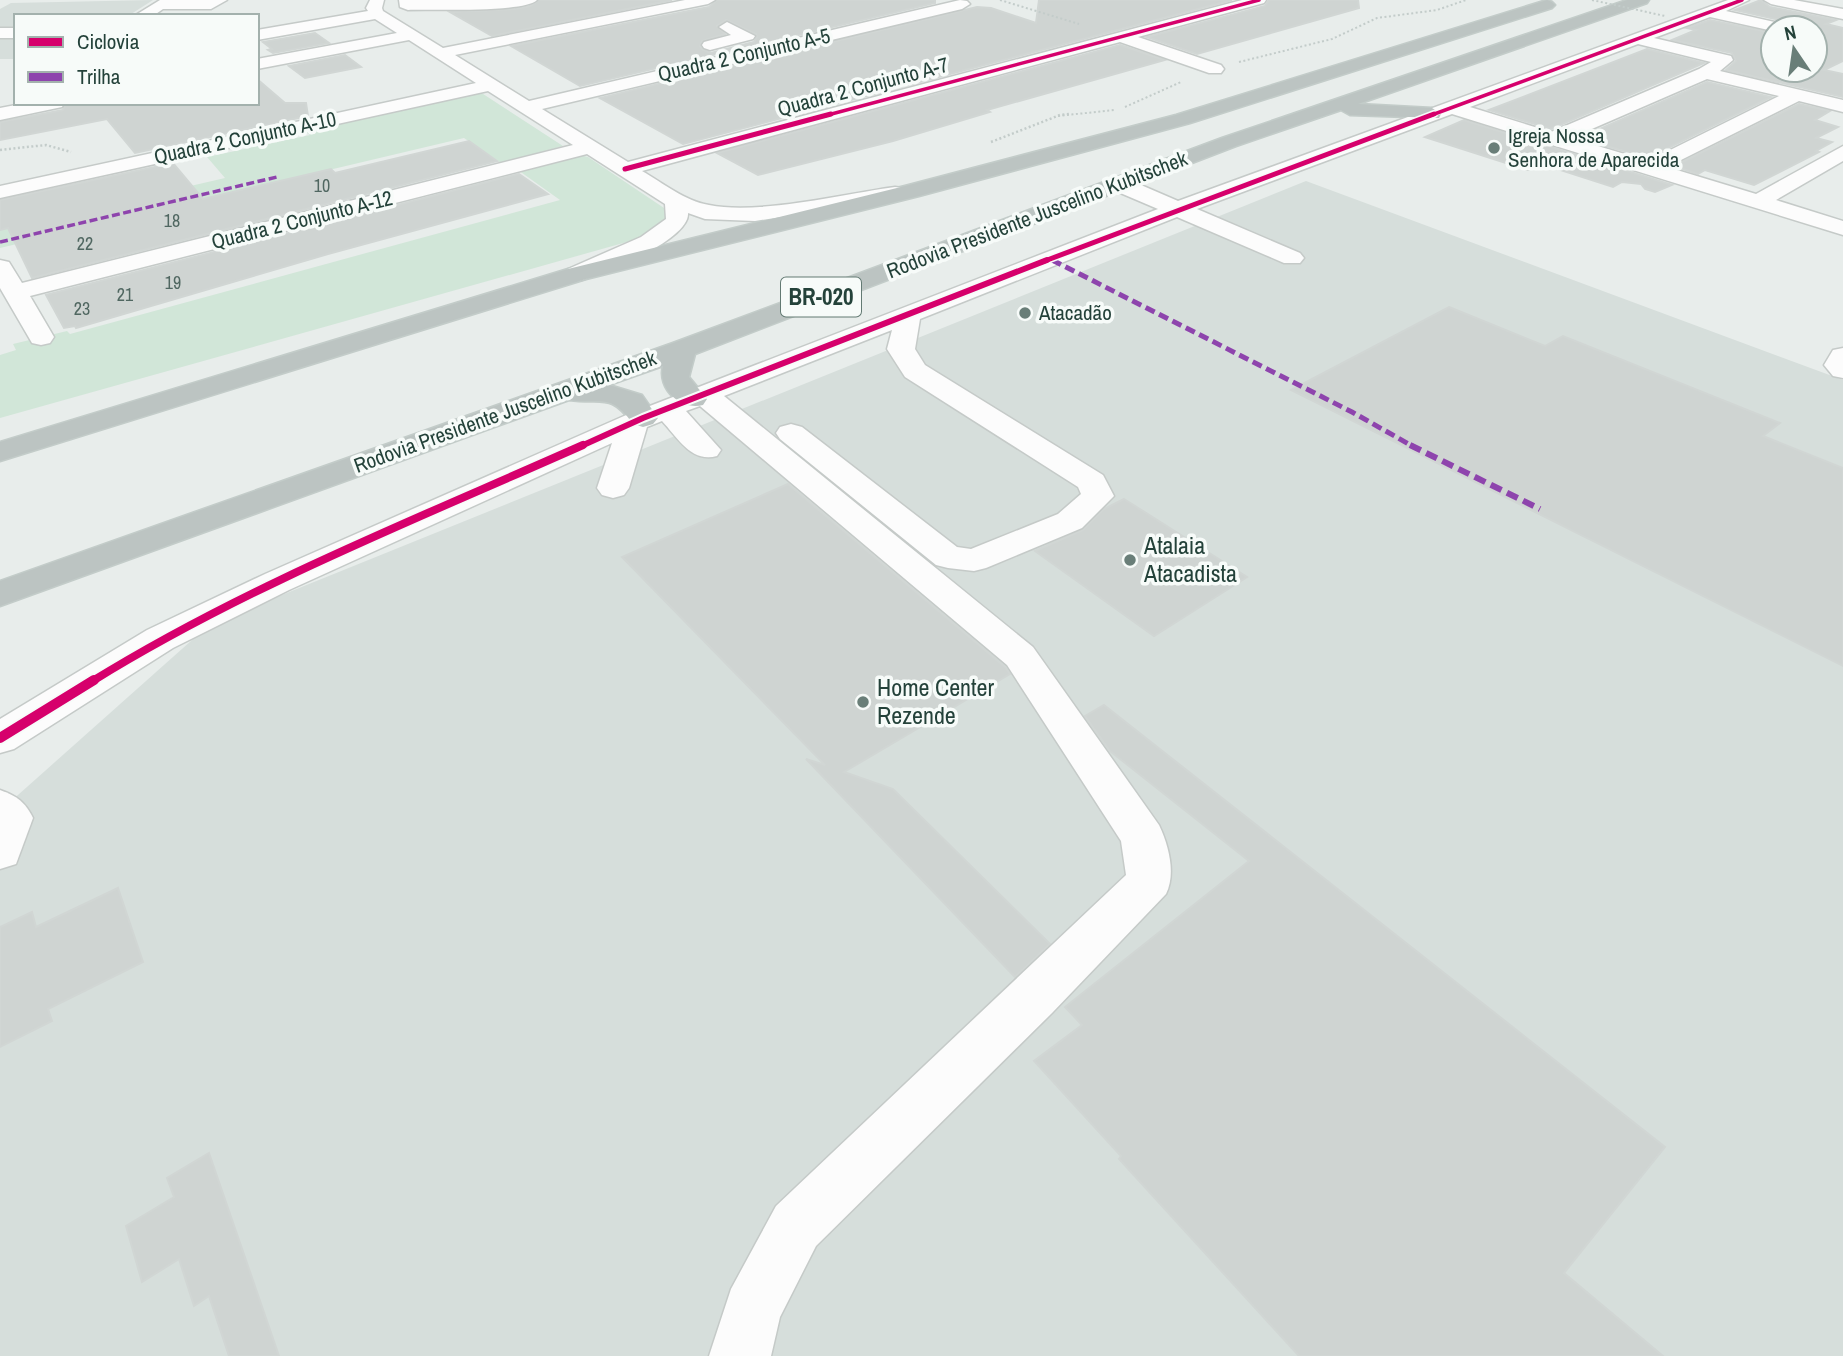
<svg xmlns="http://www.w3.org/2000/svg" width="1843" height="1356" font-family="'Archivo Narrow',sans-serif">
	<rect width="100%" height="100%" fill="#e8edeb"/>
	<g fill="#d6dedb">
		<path d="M153,0l-25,16h-112v43h-16v-50l11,-6z"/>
		<path d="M1306,181l537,199v976h-1843v-545l210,-187z"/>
	</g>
	<g fill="#d1e6d8">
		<path d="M480,92l83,54 -62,17 -37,-25 -464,110v-18l225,-52 -18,-21 103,-22 -8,-6z"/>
		<path d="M580,155l8,2 76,51 3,9 -6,8 -27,15 -634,178v-63l16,-5 -3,-6 54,-13 3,3 490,-134 -42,-30z"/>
	</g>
	<g fill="#cfd4d2" stroke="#d1d6d4" stroke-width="2" fill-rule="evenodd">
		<path d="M539,0h133l-180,36 -42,-24 65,-3 15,-3z"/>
		<path d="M717,0h218v3l-355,83 -69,-40 198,-39zM726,20l30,14 1,3 -3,5 -43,11 -8,-3 -3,-4 2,-5 23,-7 -8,-8z"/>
		<path d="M1039,0h193l-549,144 -83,-46 377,-91 14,1 45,15z"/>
		<path d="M1269,0h89l1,8 -162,46 -50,-17 118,-31z"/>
		<path d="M1761,0l9,7 66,13 -10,4 17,4v33l-19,9 19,4v23l-117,-27 10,-9 -4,-8 -60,-13 24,-10 -9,-2 23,-8 63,13v37h42v-42h-22l-4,-6 -54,-12z"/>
		<path d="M315,33l14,10 -56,10 -5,-3 4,-1 -9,-7z"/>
		<path d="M1120,45l45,15 -178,50 3,2 -97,29 -135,34 -41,-22z"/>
		<path d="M1647,49l57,14 -153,66 -62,-19z"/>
		<path d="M345,55l16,12 -56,11 -16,-12z"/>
		<path d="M257,79l28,24h21l2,13 -173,37 -28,-34 -107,21v-18l63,-12 3,-7h191z"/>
		<path d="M1707,82l64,15 -123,61 -69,-20z"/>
		<path d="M1799,104l31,7 -15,9 23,7 -22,11 16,4 -16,9 3,1 -65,33 -49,-15 -7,4 -24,-8z"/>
		<path d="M1464,120l208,65 -17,7 -10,-3 -4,-5 -19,-2 -9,5 -71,-23 -14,6 -103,-33z"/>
		<path d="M469,141l28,20 -465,117 -24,-50 -8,2v-30l173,-37 30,36 128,-30 4,4z"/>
		<path d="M519,174l29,20 -220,60 -252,74 -1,-2 -11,2 -18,-33z"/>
		<path d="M1449,307l96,39 18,-10 217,87 -17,13 80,32v198l-552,-276z"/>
		<path d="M788,484l217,183 5,7 -166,98 49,17 157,155 -35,33 -209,-218 19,6 -203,-208z"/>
		<path d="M1124,499l123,78 -93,59 -119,-85 48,-21 21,-21z"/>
		<path d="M1104,705l561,442 -101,126 99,83h-364l-180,-197 2,-3 -87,-95 48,-36 -17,-18 184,-146 -139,-110 -25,-35z"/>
		<path d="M118,888l25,74 -95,47 4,12 -52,26v-120l32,-15 4,15z"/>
		<path d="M209,1153l70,203h-50l-20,-60 -15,10 -15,-47 -37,23 -16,-56 48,-29 -7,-19z"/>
	</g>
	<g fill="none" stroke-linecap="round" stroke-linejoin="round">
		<defs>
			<g id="minor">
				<path d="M160,0h67l-16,9h-48l-10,7h-19z"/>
				<path d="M370,0h14l-2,8 1,3 60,37 242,-48h30l-7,4 -253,51 74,46 431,-101 7,1 3,3 -8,5 -420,100 86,53 614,-162h24l-2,3 -126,34 83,28 3,4 -3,4h-12l-89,-31 -478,129c21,12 43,30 67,34 50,10 134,-11 186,-18l8,1 3,5 -3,5 -148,23 -50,-2 -17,-6c2,27 -88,63 -111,68l-9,-2 -3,-5 3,-5 73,-32 25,-18 -1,-15 -78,-50 -557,142 24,41 -4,6 -9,2 -9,-2 -32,-55v-28l9,2 13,21 551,-138 -85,-54 -488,107v-12l476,-103 -67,-43 -152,29v-10l140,-26 -22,-14 -118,21v-10l111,-19 -2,-3z"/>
				<path d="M399,0h138c-13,13 -106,9 -129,10l-8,-3z"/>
				<path d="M1728,0h21l-23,11 62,14 2,3h-17v3l-63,-14 -56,21 77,18 2,4 -13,11 123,29v12l-44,-11 -132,66 89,27 87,-48v15l-67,39 67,21v14l-391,-121 -255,95 103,44 4,5 -4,5h-16l-107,-46 -257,102 -5,30 10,16 178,110 11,21 -32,32 -96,40 -12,3 -26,-3 -12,-3 -156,-126 -4,-6 4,-6 11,-3 11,3 155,120 14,2 87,-35 23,-20 -3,-7 -173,-110 -18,-28 5,-19 -168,66 309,251 126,178c10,21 17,49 7,69l-114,119 -236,233 -36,71 -9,39h-62l22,-67 45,-83 350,-331 -5,-34 -114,-176 -307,-259 -14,5 35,39 -4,6c-26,7 -39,-18 -55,-35l-15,6 -18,61 -5,7 -11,3 -11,-3 -5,-7 15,-45 -323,147 -116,58 -159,101 -14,4v-34l147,-89 118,-56 359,-158 534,-207 -47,-20 -3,-5 3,-5h16l51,22zM1638,44l73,18 -12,7 -148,63 -81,-25zM1707,79l72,17 -131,65 -77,-23z"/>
				<path d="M1764,0h30l49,9v10l-72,-15z"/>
				<path d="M727,22l28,14 -2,3 -43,11 -6,-2 -2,-3 2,-3 27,-7 -12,-8z"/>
				<rect x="0" y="28" width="16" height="10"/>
				<path d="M26,103h38l-2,4 -62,13v-12z"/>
				<path d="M1843,348v30l-10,-2 -9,-11 9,-15z"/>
				<path d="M0,790c17,6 25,12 33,28l-17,46 -16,5z"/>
			</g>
			<g id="highway">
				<path d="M1547,0l5,2 3,3 -3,3 -362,115 -271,73 -333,83 -586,182v-19l568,-173 337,-83 271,-71z"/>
				<path d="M1627,0h22l-2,3 -289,101 74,4 9,6 -2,4 -89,-3 -9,-5 -105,36 -541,208 -6,23 18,22 -4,6c-22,6 -46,-16 -40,-39l-54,19 33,10 16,23 -5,6 -10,3 -10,-3c-23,-32 -30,-19 -64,-24l-569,206v-25l673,-238 549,-205z"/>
			</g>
		</defs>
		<use href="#minor" stroke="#c5cac8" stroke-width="3"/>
		<use href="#highway" stroke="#c3ccc9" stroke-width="3"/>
		<g stroke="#c3ccca" stroke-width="2" stroke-dasharray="2 2.5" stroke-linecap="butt">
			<path d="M1000,0l79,24"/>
			<path d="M1239,62l93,-23 45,-21 60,-8 29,-10"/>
			<path d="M1125,107l56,-25"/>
			<path d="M1058,116l56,-6"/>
		</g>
		<g stroke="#c3ccca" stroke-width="2.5" stroke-dasharray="2 2.5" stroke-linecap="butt">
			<path d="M991,142l69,-27 9,-1"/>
			<path d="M0,150l46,-5 25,7"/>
		</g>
		<use href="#minor" fill="#fcfcfc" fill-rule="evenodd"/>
		<use href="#highway" fill="#bcc4c2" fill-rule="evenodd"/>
		<path stroke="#c3ccca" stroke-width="2" stroke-dasharray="2 2.5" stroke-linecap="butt" d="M1592,0l73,16"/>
		<g stroke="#8e44ad" stroke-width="3.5" stroke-dasharray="8 3.5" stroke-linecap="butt">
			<path d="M0,242l277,-65"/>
			<path d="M1050,259l5,3"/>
		</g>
		<path stroke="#8e44ad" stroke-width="5" stroke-dasharray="10 5" stroke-linecap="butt" d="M1052,260l300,152 62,35"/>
		<path stroke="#8e44ad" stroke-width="6" stroke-dasharray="12 6" stroke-linecap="butt" d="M1410,445l130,64"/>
		<defs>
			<g id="cycleway-far4">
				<path d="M824,116l435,-116"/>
				<path d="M1429,116l313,-116"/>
			</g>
			<g id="cycleway-far3">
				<path d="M625,169l206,-55"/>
				<path d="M1042,262l392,-148"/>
			</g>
			<path id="cycleway-far2" d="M579,447l64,-29 404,-158"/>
			<path id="cycleway-far1" d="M91,682c155,-96 326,-163 492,-237"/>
			<path id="cycleway" d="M0,738l94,-58"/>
		</defs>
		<use href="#cycleway-far4" stroke="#f7fbf9" stroke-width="5"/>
		<use href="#cycleway-far3" stroke="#f7fbf9" stroke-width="8"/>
		<use href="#cycleway-far2" stroke="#f7fbf9" stroke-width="10"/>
		<use href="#cycleway-far1" stroke="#f7fbf9" stroke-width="11"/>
		<use href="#cycleway" stroke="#f7fbf9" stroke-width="14"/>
		<use href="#cycleway-far4" stroke="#d6006c" stroke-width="3.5"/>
		<use href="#cycleway-far3" stroke="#d6006c" stroke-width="5"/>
		<use href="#cycleway-far2" stroke="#d6006c" stroke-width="6"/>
		<use href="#cycleway-far1" stroke="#d6006c" stroke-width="8"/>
		<use href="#cycleway" stroke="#d6006c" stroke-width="10"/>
	</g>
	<g fill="#697e78" stroke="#f7fbf9" stroke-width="2.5">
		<circle cx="1494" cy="148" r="7"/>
		<circle cx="1025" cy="313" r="7"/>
		<circle cx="1130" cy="560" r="7"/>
		<circle cx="863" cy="702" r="7"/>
	</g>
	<g text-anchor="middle" stroke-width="7" stroke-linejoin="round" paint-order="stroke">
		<g font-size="18" fill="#506761">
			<text x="322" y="192">10</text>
			<text x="172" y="227">18</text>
			<text x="85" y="250">22</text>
			<text x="173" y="289">19</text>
			<text x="125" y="301">21</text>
			<text x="82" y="315">23</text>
		</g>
		<g font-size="21" fill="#24423a" stroke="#f7fbf9">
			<text transform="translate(744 55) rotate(-13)" y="7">Quadra 2 Conjunto A-5</text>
			<text transform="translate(863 87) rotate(-15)" y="7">Quadra 2 Conjunto A-7</text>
			<text transform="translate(245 138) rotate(-12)" y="7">Quadra 2 Conjunto A-10</text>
			<text transform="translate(1037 215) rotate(-21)" y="7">Rodovia Presidente Juscelino Kubitschek</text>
			<text transform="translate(302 220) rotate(-14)" y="7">Quadra 2 Conjunto A-12</text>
			<text transform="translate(505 412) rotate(-20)" y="7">Rodovia Presidente Juscelino Kubitschek</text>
		</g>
		<g font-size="21" fill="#24423a" stroke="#f7fbf9" text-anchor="start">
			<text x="1508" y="143">Igreja Nossa<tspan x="1508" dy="24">Senhora de Aparecida</tspan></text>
			<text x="1039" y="320">Atacadão</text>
		</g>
		<rect fill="#f7fbf9" stroke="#637a73" stroke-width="2" x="781" y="277.5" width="80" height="39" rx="5"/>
		<g font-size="23" font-weight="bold" fill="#24423a">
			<text x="821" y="305">BR-020</text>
		</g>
		<g font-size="24" fill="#24423a" stroke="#f7fbf9" text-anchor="start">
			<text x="1144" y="554">Atalaia<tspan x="1144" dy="28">Atacadista</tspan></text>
			<text x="877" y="696">Home Center<tspan x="877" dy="28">Rezende</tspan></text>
		</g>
	</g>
	<rect x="14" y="14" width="245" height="91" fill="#f7fbf9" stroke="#a3b1ad" stroke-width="2"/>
	<rect x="28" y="37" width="35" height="10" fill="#d6006c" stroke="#a3b1ad" stroke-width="2"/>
	<text x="77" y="49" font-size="21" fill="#24423a">Ciclovia</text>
	<rect x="28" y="72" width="35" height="10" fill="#8e44ad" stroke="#a3b1ad" stroke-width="2"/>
	<text x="77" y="84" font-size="21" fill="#24423a">Trilha</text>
	<g transform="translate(1794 49) rotate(347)"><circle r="33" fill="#f7fbf9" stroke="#a3b1ad" stroke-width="2"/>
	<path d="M0-5L12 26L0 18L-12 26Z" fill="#697e78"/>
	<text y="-10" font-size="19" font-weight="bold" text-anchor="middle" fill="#24423a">N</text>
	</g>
</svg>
